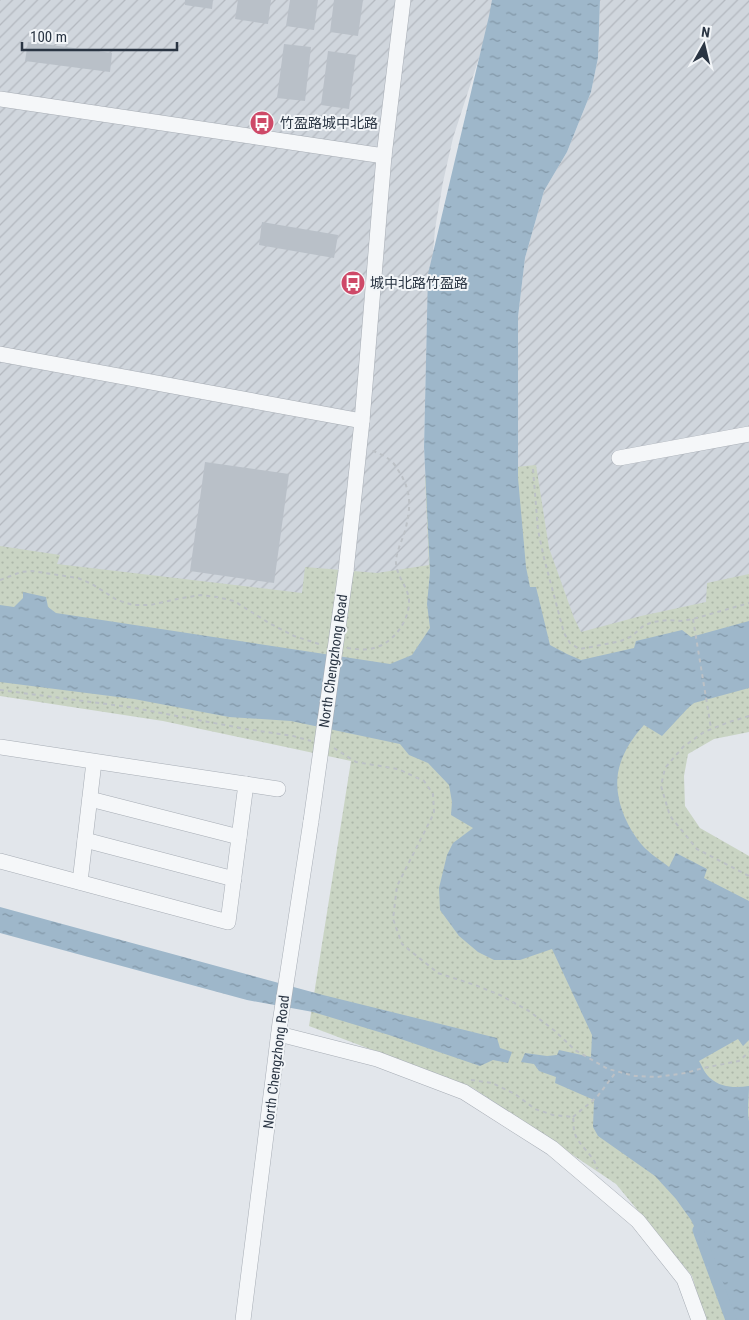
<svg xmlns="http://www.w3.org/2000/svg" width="749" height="1320" font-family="'Roboto Condensed','Noto Sans SC',sans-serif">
	<defs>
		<pattern id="industrial-furrows" width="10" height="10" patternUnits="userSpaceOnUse" patternTransform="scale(1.25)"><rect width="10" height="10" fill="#d0d6dd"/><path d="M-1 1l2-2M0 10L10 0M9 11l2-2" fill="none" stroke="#b3b8bf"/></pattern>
		<pattern id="park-dots" width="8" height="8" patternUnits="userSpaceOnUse" patternTransform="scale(1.25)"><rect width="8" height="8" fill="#c9d4c3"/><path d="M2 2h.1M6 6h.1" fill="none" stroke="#adb7a9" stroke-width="1.8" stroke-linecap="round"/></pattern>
		<pattern id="water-ripples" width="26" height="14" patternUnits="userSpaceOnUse" patternTransform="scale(1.25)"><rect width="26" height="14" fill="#9eb7ca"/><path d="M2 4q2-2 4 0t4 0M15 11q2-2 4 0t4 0" fill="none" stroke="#8196a6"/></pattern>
	</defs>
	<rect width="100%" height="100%" fill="#e2e6eb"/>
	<g fill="url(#industrial-furrows)">
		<path d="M0,0h495l-4,21 -38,117 -10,44 -8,47 -8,95 -3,123 6,125 -3,32 -427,1z"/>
		<path d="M600,0h149v621l-168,39 -63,-182v-161l7,-59 19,-67 23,-39 24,-60 7,-34z"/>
	</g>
	<path fill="url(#park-dots)" d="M536,465l13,83 25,70 7,14 60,-16 65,-14 1,-19 42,-9v158l-35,7 -26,15 -4,22 1,30 15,22 49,28v464h-44l-13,-44 -76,-92 -143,-96 -164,-62 42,-265 -188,-40 -163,-25v-150l60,9 -3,9 245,29 3,-26 72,6 52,-8 -4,-89z"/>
	<g fill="url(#water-ripples)">
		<path d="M492,0h108l-2,58 -7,34 -24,60 -23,39 -19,67 -7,59v161l8,89 4,20h6l14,58 17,9 14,6 53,-12 2,-7 46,-11 9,7 58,-16v67l-55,15 -6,5 -26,28 -18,-11c-12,13 -23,30 -26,48 -4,25 8,53 24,72 7,8 18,15 27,22l7,-14 31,16 -3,9 45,23v139l-6,6 -5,-7 -39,22c3,5 6,13 11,17 11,10 26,10 39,8 0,11 -2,25 0,35v199h-20l-11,-46 -27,-54 -15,-21 -21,-23 -57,-40 -5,-9 1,-27 -39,-17 1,-6 -17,-6 -5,-7 -13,-2 4,-9 22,3 10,-1 2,-5 32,7 1,-22 -40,-86 -32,11h-26l-16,-8 -19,-16 -19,-26 -1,-22 8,-33 6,-12 20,-15 -22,-13 1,-13 -3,-17 -21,-22 -19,-8 -9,-11 -109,-23 -62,-4 -95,-18 -134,-17v-77l14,2 9,-9v-6l23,5 2,10 8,6 334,51 22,-9 18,-27 -3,-24 3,-32 -6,-125 4,-173 61,-258z"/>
		<path d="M0,907l323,88 174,43 3,10 12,4 -4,11 -15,-3 -13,6 -91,-31 -76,-23 -66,-12 -247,-67z"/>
	</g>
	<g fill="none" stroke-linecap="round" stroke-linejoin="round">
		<path stroke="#9eb7ca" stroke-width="11" d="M698,1230l33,90"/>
	</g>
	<g fill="#b9c0c8">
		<path d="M185,0h28l-1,9 -27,-4z"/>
		<path d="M238,0h33l-3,24 -33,-5z"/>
		<path d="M290,0h28l-4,30 -28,-4z"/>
		<path d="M334,0h29l-5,36 -28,-4z"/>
		<path d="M28,42l84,11 -2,19 -85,-11z"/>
		<path d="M284,44l27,3 -6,54 -28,-3z"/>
		<path d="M328,51l28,4 -7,54 -28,-4z"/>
		<path d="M262,222l76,13 -4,23 -75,-13z"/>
		<path d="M205,462l84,12 -15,109 -84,-12z"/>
	</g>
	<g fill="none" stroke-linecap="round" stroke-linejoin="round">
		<defs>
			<g id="minor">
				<path d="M0,99l384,57"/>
				<path d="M0,354l362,67"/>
				<path d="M619,458l130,-24"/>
				<path d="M346,571l16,-150 22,-265 19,-156"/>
				<path d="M0,747l278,42"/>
				<path d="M90,799l149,38"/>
				<path d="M85,840l149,39"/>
				<path d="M0,861l228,61 18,-138"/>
				<path d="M80,882l14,-120"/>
				<path d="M279,1034l98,25 87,33 88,56 86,73 46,58 15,41"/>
				<path d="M243,1320l37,-297 31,-202"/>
			</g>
		</defs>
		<use href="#minor" stroke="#a7adb5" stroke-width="16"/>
		<g stroke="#bcc1c6" stroke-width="2" stroke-dasharray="4 4" stroke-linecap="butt">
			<path d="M533,469l5,61 6,28 20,75 6,10 9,6 12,-2 30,-6 11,-5 10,-9 10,-5 16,-2 13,1 12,-2 56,-16"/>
			<path d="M0,580l21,-8 11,-1 46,7 14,6 25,16 16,5h17l32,-7 19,-3 16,2 17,4 35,22 25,13 28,9"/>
			<path d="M693,619l18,109"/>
			<path d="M347,648c10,1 20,3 30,-1 18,-6 33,-28 32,-47 -1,-14 -14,-25 -13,-40 1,-10 6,-19 9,-29 6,-24 7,-40 -7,-61 -2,-3 -4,-7 -7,-9 -5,-5 -13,-8 -20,-11"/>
			<path d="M0,690l129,17 117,22 47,7 18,5"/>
			<path d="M749,716l-20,6 -25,10 -21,15 -18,21 -4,18 9,30 27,33 52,27"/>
			<path d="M334,748l22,14 42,7 26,12 9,13 1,19 -37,73 -4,33 9,25 36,29 37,12 25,10 29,16 26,20 20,19 33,19 27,7 22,1 29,-4 17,-5 36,-7 10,-9"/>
			<path d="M471,1080l21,3 23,11 20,15 18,6 20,2c1,5 0,12 2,17 4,12 20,22 22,35"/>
			<path d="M573,1117l24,-20 19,-25"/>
		</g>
		<use href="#minor" stroke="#f5f7f9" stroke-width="15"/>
		<defs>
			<path id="minor-bridge" d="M311,821l35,-250"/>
		</defs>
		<use href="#minor-bridge" stroke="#a7adb5" stroke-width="16" stroke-linecap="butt"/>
		<use href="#minor-bridge" stroke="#f5f7f9" stroke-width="15"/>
	</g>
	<defs>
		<symbol id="bus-disc" viewBox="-11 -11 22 22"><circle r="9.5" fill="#ce4968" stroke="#f2f5f8"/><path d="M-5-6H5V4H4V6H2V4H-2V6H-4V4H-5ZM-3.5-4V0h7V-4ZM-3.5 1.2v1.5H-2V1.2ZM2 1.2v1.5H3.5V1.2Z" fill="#fff"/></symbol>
	</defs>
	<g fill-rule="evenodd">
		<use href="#bus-disc" x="248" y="109" width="28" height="28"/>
		<use href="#bus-disc" x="339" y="269" width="28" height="28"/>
	</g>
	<g text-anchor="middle" stroke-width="4" stroke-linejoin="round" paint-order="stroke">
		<g font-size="14" fill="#2a3543" stroke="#f2f5f8" text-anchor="start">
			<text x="280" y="128">竹盈路城中北路</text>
			<text x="370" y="288">城中北路竹盈路</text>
		</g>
		<g font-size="14" fill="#2a3543" stroke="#f2f5f8">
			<text transform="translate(333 661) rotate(-82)" y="5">North Chengzhong Road</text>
			<text transform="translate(276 1062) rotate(-83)" y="5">North Chengzhong Road</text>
		</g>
	</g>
	<g transform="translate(704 45) rotate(8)" stroke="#f2f5f8" stroke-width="4" paint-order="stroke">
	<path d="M0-4L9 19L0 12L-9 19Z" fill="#2a3543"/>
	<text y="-8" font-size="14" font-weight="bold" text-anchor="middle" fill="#2a3543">N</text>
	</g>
	<path d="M22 42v8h155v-8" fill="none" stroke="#2a3543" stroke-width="2.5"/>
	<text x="30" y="42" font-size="15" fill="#2a3543" stroke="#f2f5f8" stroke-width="4" paint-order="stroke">100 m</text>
</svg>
